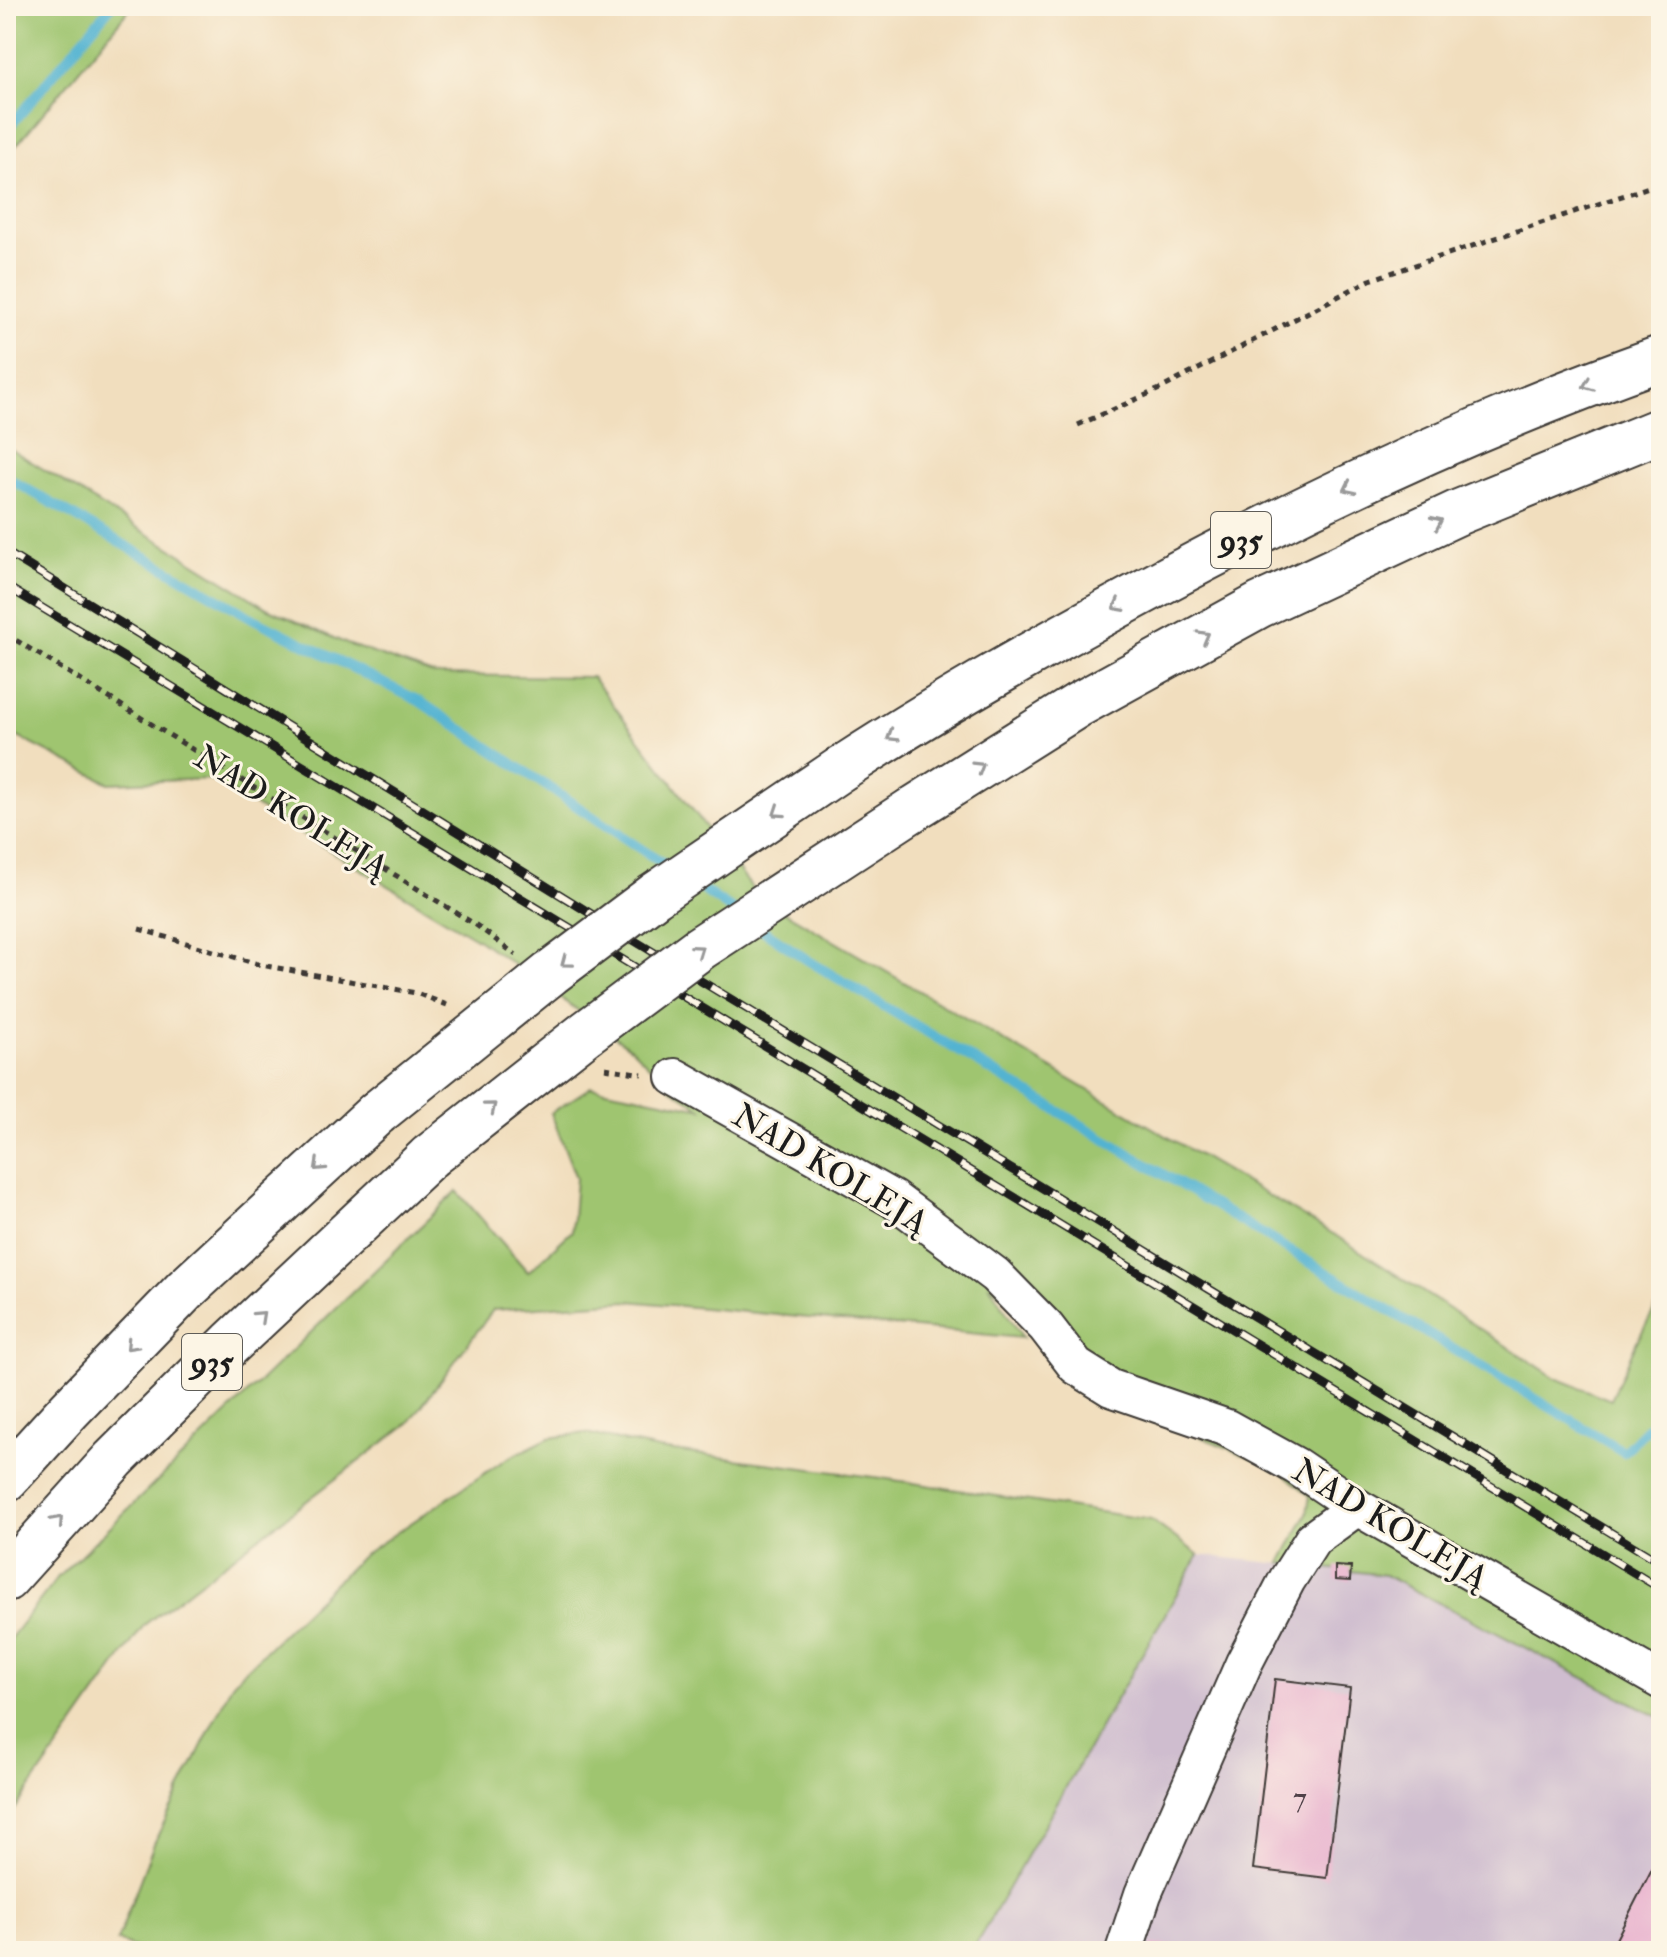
<svg xmlns="http://www.w3.org/2000/svg" width="1667" height="1957" font-family="'IM FELL Double Pica',serif">
	<rect width="100%" height="100%" fill="#fcf5e5"/>
	<filter id="ink" filterUnits="userSpaceOnUse"><feTurbulence type="fractalNoise" baseFrequency=".0125" numOctaves="2"/><feDisplacementMap in="SourceGraphic" scale="16" xChannelSelector="R" yChannelSelector="G"/><feConvolveMatrix kernelMatrix="1 2 1 2 8 2 1 2 1" color-interpolation-filters="sRGB"/></filter>
	<filter id="wash" filterUnits="userSpaceOnUse"><feTurbulence type="fractalNoise" baseFrequency=".006" numOctaves="4" result="noise"/><feDisplacementMap in="SourceGraphic" scale="32" xChannelSelector="R" yChannelSelector="G"/><feGaussianBlur stdDeviation="1.8" result="paint"/><feColorMatrix in="noise" values="0 0 0 0 0 0 0 0 0 0 0 0 0 0 0 0 0 1.4 0 .05"/><feComposite in="paint" operator="in"/></filter>
	<g filter="url(#wash)">
		<rect width="100%" height="100%" fill="#f1debe"/>
		<path fill="#cfbdcf" d="M1199,1555l186,20 276,143v233h-689z"/>
		<g fill="#9fc570" stroke="#5e7046" stroke-width="2">
			<path d="M6,6h126l-126,152z"/>
			<path d="M6,446l261,162 80,36 89,31 156,2 167,220 576,338 221,143 55,22 26,-59 24,-43v420l-276,-143 -104,-12 26,-50 3,-17 -33,-28 -123,-50 -166,-134 35,54 -395,-37 -135,9 -84,113 -265,202 -138,197v-178l52,-67 399,-386 71,81 44,-41 4,-53 -25,-65 40,-26 112,22 -31,-20 -40,-40 -153,-109 -269,-161 -101,4 -103,-52z"/>
			<path d="M586,1433l72,16 223,29 270,42 48,35 -227,396h-828l-27,-10 38,-100 78,-159 129,-126 144,-97 43,-21z"/>
		</g>
		<g fill="none" stroke-linecap="round" stroke-linejoin="round">
			<g stroke="#52b3d1" stroke-width="10">
				<path d="M6,131l105,-125"/>
				<path d="M6,477l248,142 165,82 252,168"/>
				<path d="M691,882l43,29"/>
				<path d="M754,924l55,37 815,491 37,-38"/>
			</g>
		</g>
		<g id="blocks">
			<g fill="#e7afcd">
				<path d="M1335,1566l16,1 -1,14 -15,-1z"/>
				<path d="M1275,1679l75,9 -23,190 -74,-9z"/>
				<path d="M1657,1859l4,2v78l-6,12h-45z"/>
				<path d="M1152,1944l52,5v2h-53z"/>
			</g>
		</g>
	</g>
	<g filter="url(#ink)">
		<use href="#blocks" fill-opacity="0" stroke="#3c3934" stroke-width="2"/>
		<g fill="none" stroke-linecap="round" stroke-linejoin="round">
			<defs>
				<g id="minor">
					<path d="M675,1077l218,122 102,76 51,52 30,39 35,22 116,40 69,38 61,41 304,174"/>
					<path d="M1124,1951l19,-57 101,-231 43,-83 26,-41 44,-32"/>
				</g>
				<g id="major">
					<path d="M842,768c95,-62 194,-118 294,-172 169,-92 344,-174 525,-238"/>
					<path d="M913,809l165,-104 182,-100 199,-93 202,-82"/>
					<path d="M6,1479l63,-69 116,-120 192,-177"/>
					<path d="M6,1579l108,-120 117,-116 199,-187"/>
				</g>
			</defs>
			<use href="#minor" stroke="#3c3934" stroke-width="40"/>
			<use href="#major" stroke="#3c3934" stroke-width="48"/>
			<g stroke="#3c3934" stroke-width="5" stroke-dasharray="6 6" stroke-linecap="butt">
				<path d="M1078,425l84,-37 208,-108 291,-97"/>
				<path d="M6,634l470,291 40,30"/>
				<path d="M139,929l122,36 155,28 31,12"/>
				<path d="M605,1068l37,6"/>
			</g>
			<use href="#minor" stroke="#fff" stroke-width="36"/>
			<use href="#major" stroke="#fff" stroke-width="44"/>
			<defs>
				<g id="rail">
					<path d="M6,552l629,389 1026,622"/>
					<path d="M6,586l1655,1003"/>
				</g>
			</defs>
			<use href="#rail" stroke="#1c1c1c" stroke-width="9"/>
			<use href="#rail" stroke="#fcf5e5" stroke-width="6" stroke-dasharray="18" stroke-linecap="butt"/>
			<defs>
				<g id="major-bridge">
					<path d="M377,1113l174,-140 104,-78 187,-127"/>
					<path d="M430,1156l156,-123 114,-85 213,-139"/>
				</g>
			</defs>
			<use href="#major-bridge" stroke="#3c3934" stroke-width="48" stroke-linecap="butt"/>
			<use href="#major-bridge" stroke="#fff" stroke-width="44"/>
		</g>
		<defs><path id="oneway-chevron" d="M-2-3.5L2.5 0L-2 3.5" fill="none" stroke-width="1.6" stroke-linecap="round" stroke-linejoin="round" transform="scale(2)"/></defs>
		<g stroke="#999">
			<use href="#oneway-chevron" transform="translate(1588 385) rotate(158)"/>
			<use href="#oneway-chevron" transform="translate(1349 488) rotate(154)"/>
			<use href="#oneway-chevron" transform="translate(1437 522) rotate(-25)"/>
			<use href="#oneway-chevron" transform="translate(1118 606) rotate(152)"/>
			<use href="#oneway-chevron" transform="translate(1204 636) rotate(-29)"/>
			<use href="#oneway-chevron" transform="translate(892 736) rotate(148)"/>
			<use href="#oneway-chevron" transform="translate(979 767) rotate(-32)"/>
			<use href="#oneway-chevron" transform="translate(778 812) rotate(146)"/>
			<use href="#oneway-chevron" transform="translate(698 950) rotate(-35)"/>
			<use href="#oneway-chevron" transform="translate(566 962) rotate(143)"/>
			<use href="#oneway-chevron" transform="translate(491 1107) rotate(-39)"/>
			<use href="#oneway-chevron" transform="translate(319 1166) rotate(137)"/>
			<use href="#oneway-chevron" transform="translate(260 1316) rotate(-43)"/>
			<use href="#oneway-chevron" transform="translate(131 1345) rotate(134)"/>
			<use href="#oneway-chevron" transform="translate(58 1521) rotate(-48)"/>
		</g>
	</g>
	<g text-anchor="middle" stroke-width="6" stroke-linejoin="round" paint-order="stroke">
		<g font-size="30" fill="#4f4148">
			<text x="1300" y="1807">7</text>
		</g>
		<g fill="#fcf5e5" stroke="#5f5d58" stroke-width="2">
			<rect x="1211" y="512" width="60" height="56" rx="6"/>
			<rect x="182" y="1334" width="60" height="56" rx="6"/>
		</g>
		<g font-size="32" font-weight="bold" fill="#1c1c1c">
			<text x="1241" y="551">935</text>
			<text x="212" y="1373">935</text>
		</g>
		<g font-size="34" fill="#1c1c1c" stroke="#fcf5e5">
			<text transform="translate(292 811) rotate(32)" y="12">NAD KOLEJĄ</text>
			<text transform="translate(831 1168) rotate(31)" y="12">NAD KOLEJĄ</text>
			<text transform="translate(1391 1523) rotate(31)" y="12">NAD KOLEJĄ</text>
		</g>
	</g>
	<rect width="1667" height="1957" fill="none" stroke="#fcf5e5" stroke-width="32"/>
</svg>
